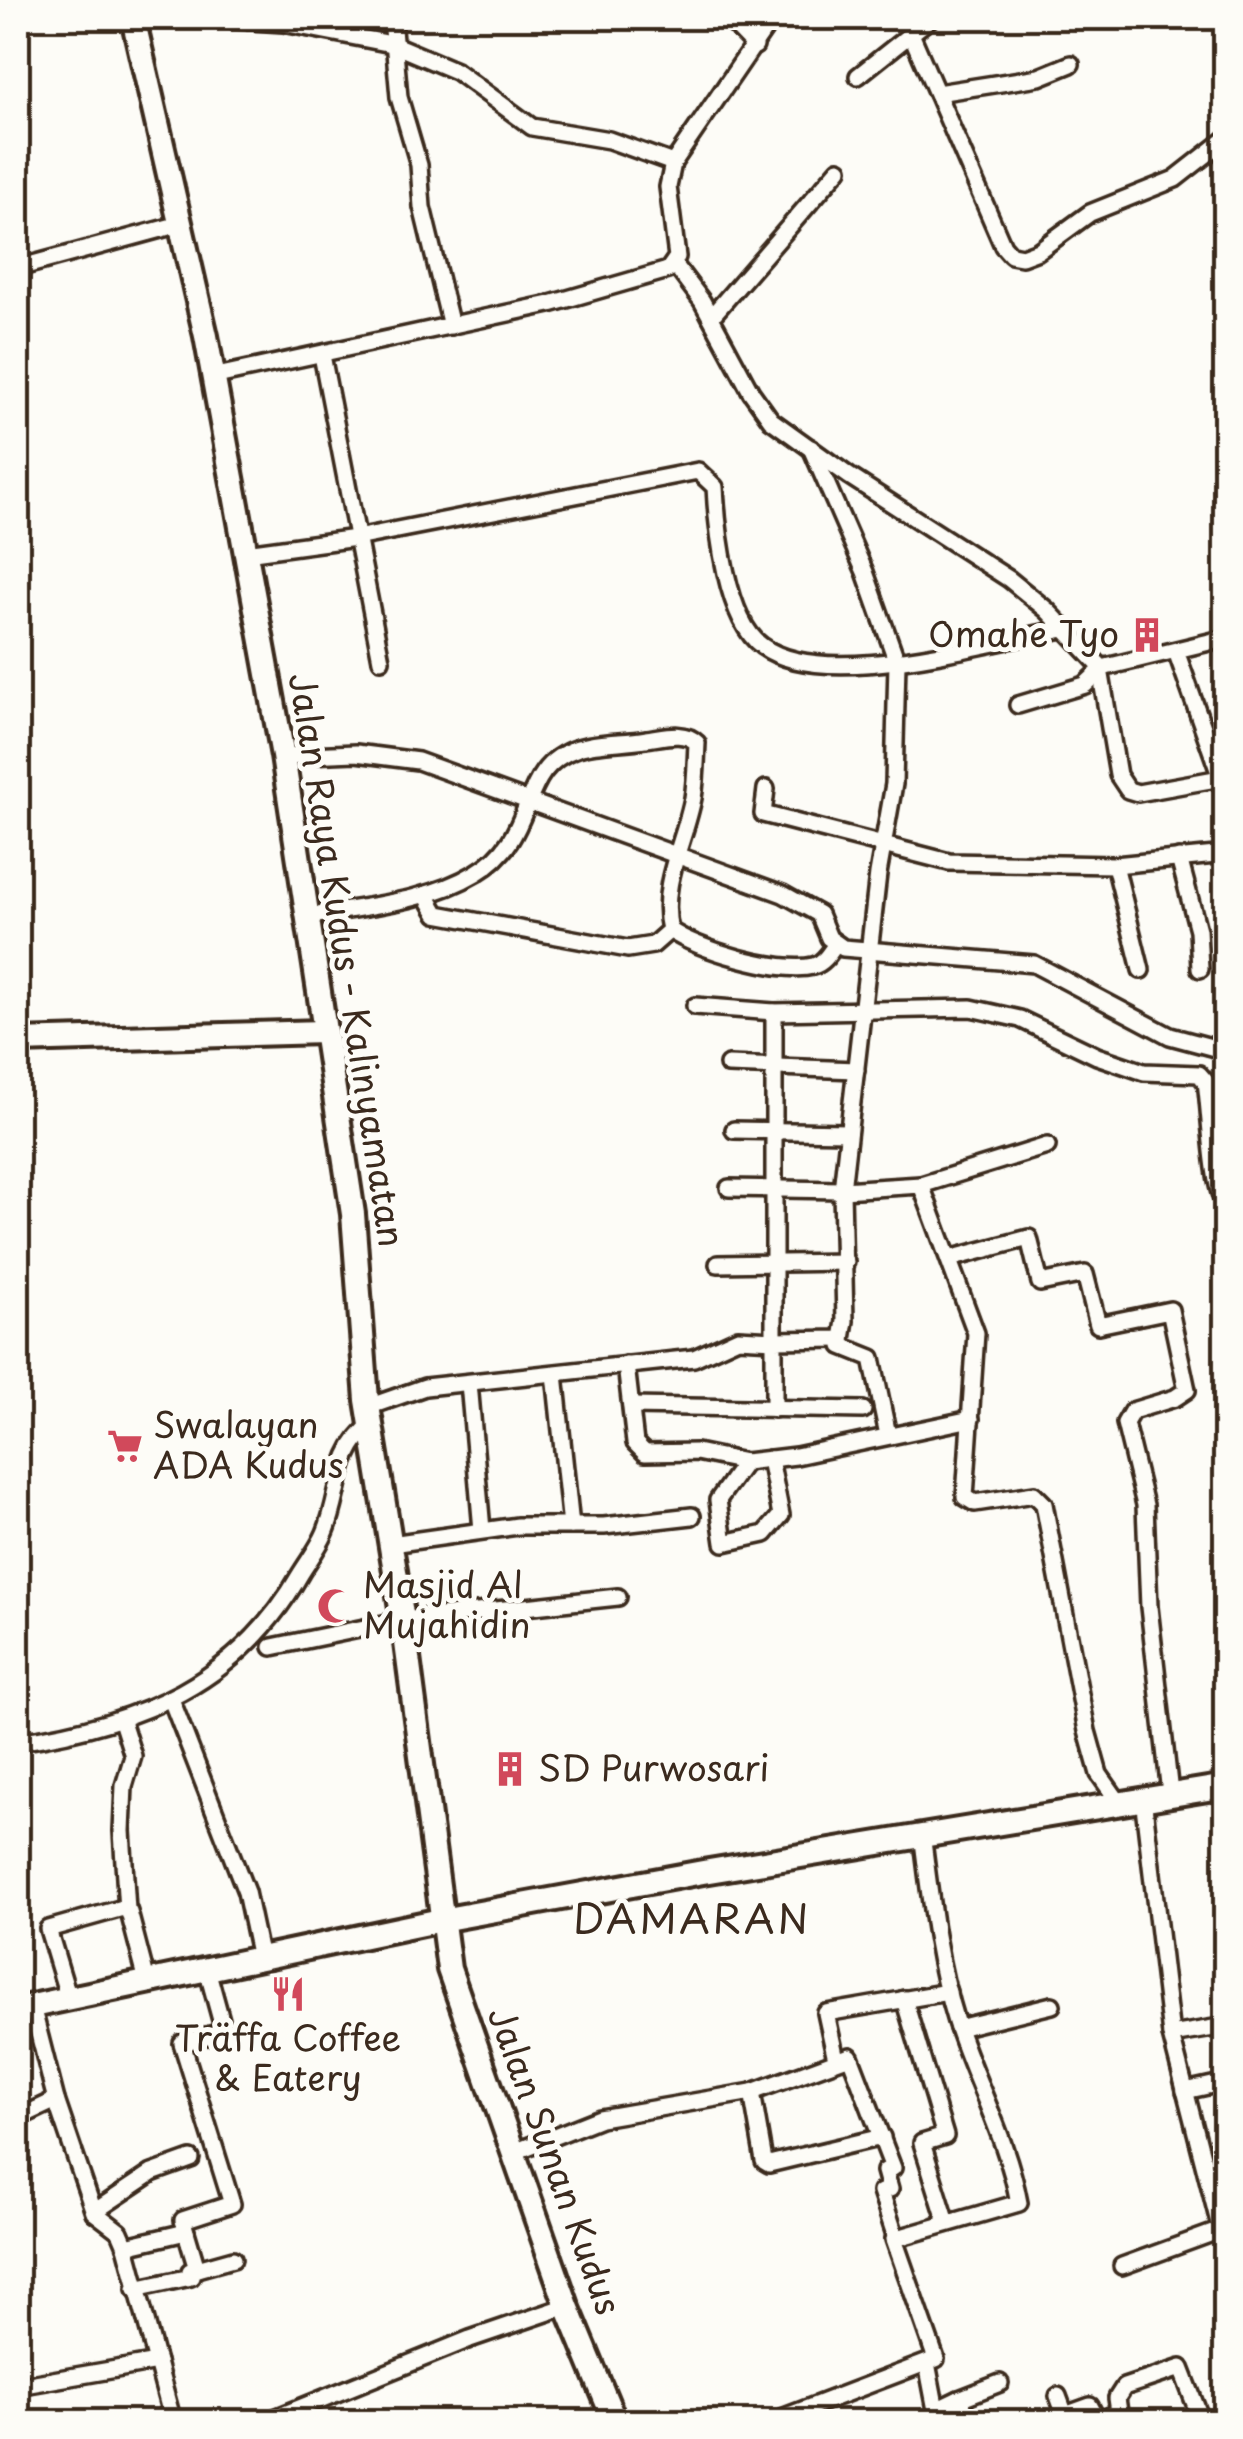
<svg xmlns="http://www.w3.org/2000/svg" width="1243" height="2439" font-family="'Playpen Sans',sans-serif">
	<rect width="100%" height="100%" fill="#fdfcf7"/>
	<filter id="ink" filterUnits="userSpaceOnUse"><feTurbulence type="fractalNoise" baseFrequency=".01" numOctaves="2"/><feDisplacementMap in="SourceGraphic" scale="20" xChannelSelector="R" yChannelSelector="G"/><feConvolveMatrix kernelMatrix="1 2 1 2 8 2 1 2 1" color-interpolation-filters="sRGB"/></filter>
	<g filter="url(#ink)">
		<g fill="none" stroke-linecap="round" stroke-linejoin="round">
			<defs>
				<g id="street">
					<path d="M206,18l77,5 109,21 64,27 76,56 77,13 64,23"/>
					<path d="M392,18l7,79 20,68 3,42 29,119"/>
					<path d="M728,18l27,28"/>
					<path d="M912,36l91,210 8,9 11,2 16,-6 52,-38 85,-34 51,-40"/>
					<path d="M858,76l73,-58"/>
					<path d="M937,93l102,-16 32,-13"/>
					<path d="M18,176l3,-1"/>
					<path d="M675,265l27,36 49,91 20,28 78,56 160,103 38,31 55,58 124,-30"/>
					<path d="M18,268l162,-44"/>
					<path d="M711,317l128,-148"/>
					<path d="M322,355l59,305"/>
					<path d="M212,377l338,-73 118,-34 9,-13 -9,-70 5,-24 99,-145"/>
					<path d="M246,553l110,-15 342,-67 17,16c2,41 11,133 47,159 63,46 227,-5 302,-17"/>
					<path d="M1176,651l45,127"/>
					<path d="M1101,675l17,100 10,15 10,3 83,-15 5,4"/>
					<path d="M1018,705l67,-20 18,-17"/>
					<path d="M283,756l73,-3 62,8 365,133 36,20 10,24 14,10 191,16 136,72 56,15"/>
					<path d="M766,789l-3,25 186,48 166,3 111,-11"/>
					<path d="M1179,858l19,72 2,39"/>
					<path d="M1115,865l26,105"/>
					<path d="M426,895l11,19 191,35 25,-4 17,-15"/>
					<path d="M307,917c57,-11 119,-14 169,-44 65,-38 38,-104 102,-125 21,-7 47,-5 68,-9 17,-2 38,-9 51,4 -1,18 -1,37 -4,55 -8,43 -34,87 -23,132 25,19 111,44 143,36 10,-2 16,-12 22,-21"/>
					<path d="M695,1006l79,6 197,-4 49,11 77,37 47,16 55,2 7,8c4,24 7,113 20,124"/>
					<path d="M728,1065l128,5"/>
					<path d="M734,1130l113,2"/>
					<path d="M921,1185l126,-39"/>
					<path d="M729,1188l113,2 79,-5 55,148 -11,164 10,6 59,-9 10,10 43,227 12,43 19,27"/>
					<path d="M949,1259l80,-21 11,45 45,-9 13,51 72,-15 17,80 -12,8 -43,13 -7,12 20,82 4,102 21,186"/>
					<path d="M718,1264l128,-2"/>
					<path d="M842,1339v7l30,12 16,77"/>
					<path d="M626,1365l9,78 10,10 51,-1 49,10 51,-6 175,-37"/>
					<path d="M555,1374l16,152"/>
					<path d="M469,1383l13,147"/>
					<path d="M631,1406l232,4"/>
					<path d="M368,1407l57,-20 269,-29 44,-20 36,2v-328"/>
					<path d="M774,1409v-69l68,-1 3,-18 -3,-131 36,-316 16,-90 3,-122 -32,-90 -54,-124"/>
					<path d="M745,1462l-27,38 6,43 41,-9 16,-19 -11,-56"/>
					<path d="M391,1544l127,-18h86l88,-10"/>
					<path d="M272,1647l131,-27 215,-23"/>
					<path d="M171,1699l75,193 14,66"/>
					<path d="M122,1721l11,35 -9,30 -2,45 5,79"/>
					<path d="M18,1742c121,-18 220,-58 283,-169 8,-13 18,-26 24,-40 17,-39 10,-81 47,-109"/>
					<path d="M1143,1797l28,238 55,215"/>
					<path d="M69,1999l-21,-70 75,-21 6,4 18,69"/>
					<path d="M904,1999l41,137 -23,7 25,80"/>
					<path d="M32,2006l24,94 38,112 26,20 6,14 47,176"/>
					<path d="M958,2028l94,-23"/>
					<path d="M1171,2035l55,-9"/>
					<path d="M836,2059l-10,-46 122,-21"/>
					<path d="M1185,2091l41,-9"/>
					<path d="M752,2092l12,69 5,3 113,-27"/>
					<path d="M18,2118l38,-18"/>
					<path d="M512,2153l88,-35 152,-26 98,-36 43,112 -8,3 5,18 -9,3 15,46"/>
					<path d="M94,2212l58,-39 39,-14"/>
					<path d="M126,2246l60,-14 -3,-12 49,-16 -50,-161 42,-12 -17,-62"/>
					<path d="M1122,2266l96,-35"/>
					<path d="M197,2269l36,-10"/>
					<path d="M135,2289l56,-12 -1,-6 7,-2 -11,-37"/>
					<path d="M1226,2308v20"/>
					<path d="M927,2363l9,47 23,-11 11,23"/>
					<path d="M18,2386l139,-24"/>
					<path d="M1058,2396l7,19"/>
					<path d="M959,2399l41,-16"/>
					<path d="M265,2422l205,-83 97,-33"/>
					<path d="M771,2422l165,-63 -42,-120 125,-36c-11,-63 -44,-121 -63,-181 -19,-61 -26,-125 -34,-189"/>
					<path d="M1068,2422l-3,-7 25,-9 8,15 21,-9 -2,-14 7,-11 57,-19 21,54"/>
					<path d="M1214,2422l12,-5"/>
				</g>
				<g id="secondary">
					<path d="M133,18l73,318 77,420 70,458 14,186 36,220 46,349 118,337 48,116"/>
					<path d="M18,1041l305,-9"/>
					<path d="M18,2009l423,-89 262,-48 523,-86"/>
				</g>
			</defs>
			<use href="#street" stroke="#3b2a1e" stroke-width="22"/>
			<use href="#secondary" stroke="#3b2a1e" stroke-width="30"/>
			<use href="#street" stroke="#fdfcf7" stroke-width="15"/>
			<use href="#secondary" stroke="#fdfcf7" stroke-width="22"/>
		</g>
	</g>
	<defs>
		<symbol id="building-bare" viewBox="-9 -9 18 18"><path d="M-4-6H4V6H1V3H-1V6H-4ZM-2.5-4.3h1.7v1.8h-1.7ZM.8-4.3h1.7v1.8H.8ZM-2.5-1h1.7V.8h-1.7ZM.8-1h1.7V.8H.8Z" fill="#d1495b" stroke="#fdfcf7" stroke-width="2.5" paint-order="stroke"/></symbol>
		<symbol id="supermarket-bare" viewBox="-9 -9 18 18"><path d="M-6-5.5h2.5l.6 2H6L4.5 2H-2.5L-4.4-4H-6ZM-1.5 3.2a1.3 1.3 0 1 0 .1 0ZM3 3.2a1.3 1.3 0 1 0 .1 0Z" fill="#d1495b" stroke="#fdfcf7" stroke-width="2.5" paint-order="stroke"/></symbol>
		<symbol id="mosque-bare" viewBox="-9 -9 18 18"><path d="M3.5-4.9A6 6 0 1 0 3.5 4.9A5 5 0 1 1 3.5-4.9Z" fill="#d1495b" stroke="#fdfcf7" stroke-width="2.5" paint-order="stroke"/></symbol>
		<symbol id="restaurant-bare" viewBox="-9 -9 18 18"><path d="M-5-6h1v4h1v-4h1v4h1v-4h1v5L-1.5 .5V6h-2V.5L-5-1ZM5-6V6H3V1.5H1.5Q1.5-4 5-6Z" fill="#d1495b" stroke="#fdfcf7" stroke-width="2.5" paint-order="stroke"/></symbol>
	</defs>
	<g fill-rule="evenodd">
		<use href="#building-bare" x="1122" y="610" width="50" height="50"/>
		<use href="#supermarket-bare" x="100" y="1421" width="50" height="50"/>
		<use href="#mosque-bare" x="310" y="1581" width="50" height="50"/>
		<use href="#building-bare" x="485" y="1744" width="50" height="50"/>
		<use href="#restaurant-bare" x="263" y="1969" width="50" height="50"/>
	</g>
	<g text-anchor="middle" stroke-width="10" stroke-linejoin="round" paint-order="stroke">
		<g font-size="35" fill="#3b2a1e" stroke="#fdfcf7" text-anchor="start">
			<text x="1119" y="647" text-anchor="end">Omahe Tyo</text>
			<text x="153" y="1438">Swalayan<tspan x="153" dy="40">ADA Kudus</tspan></text>
			<text x="363" y="1598">Masjid Al<tspan x="363" dy="40">Mujahidin</tspan></text>
			<text x="538" y="1781">SD Purwosari</text>
			<text x="288" y="2051" text-anchor="middle">Träffa Coffee<tspan x="288" dy="40">&amp; Eatery</tspan></text>
		</g>
		<g font-size="35" fill="#3b2a1e" stroke="#fdfcf7">
			<text transform="translate(346 960) rotate(81)" y="12">Jalan Raya Kudus - Kalinyamatan</text>
			<text transform="translate(554 2161) rotate(70)" y="12">Jalan Sunan Kudus</text>
		</g>
		<g font-size="40" letter-spacing="2.5" fill="#3b2a1e" stroke="#fdfcf7">
			<text x="692" y="1934">DAMARAN</text>
		</g>
	</g>
	<rect width="1243" height="2439" fill="none" stroke="#fdfcf7" stroke-width="60"/>
	<rect x="30" y="30" width="1183" height="2379" fill="none" stroke="#3b2a1e" stroke-width="4" filter="url(#ink)"/>
</svg>
